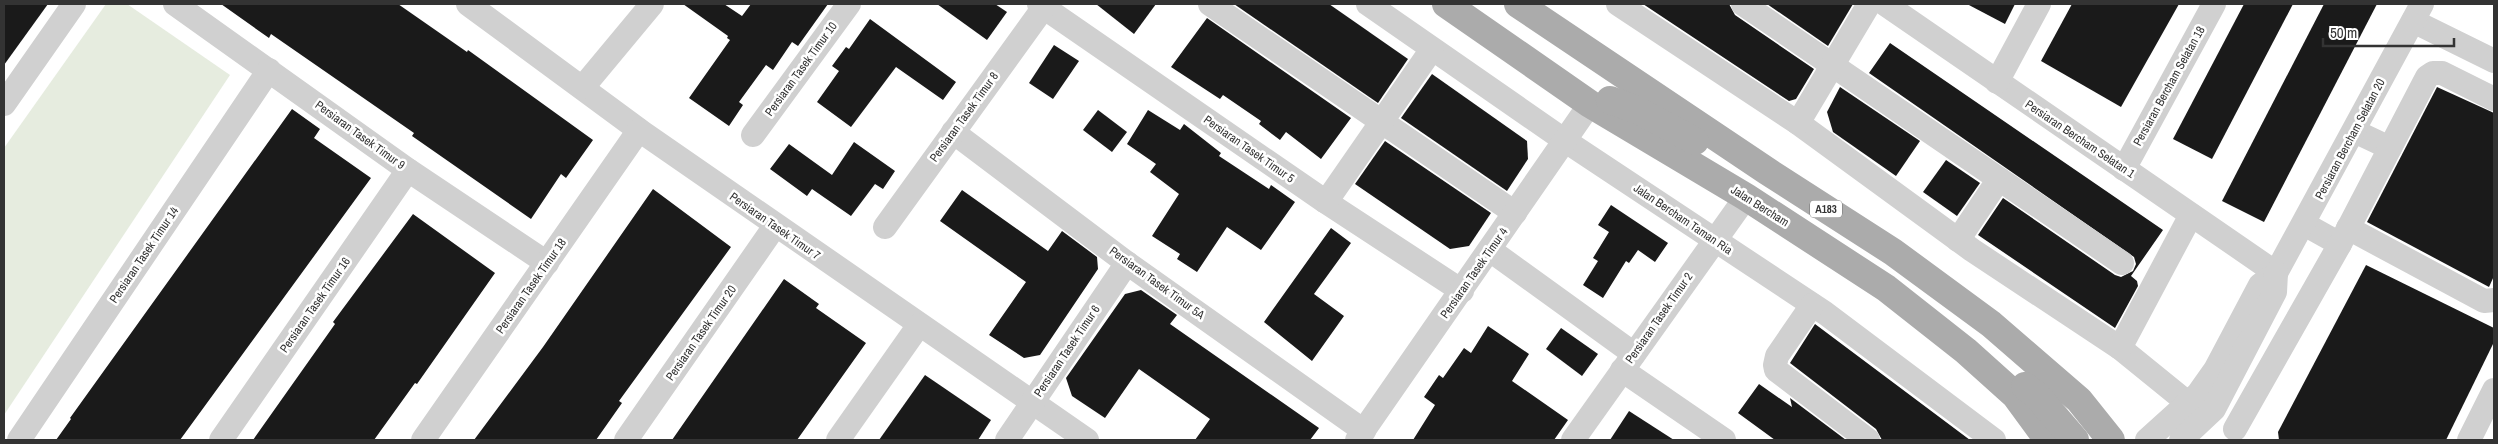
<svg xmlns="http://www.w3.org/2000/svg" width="2498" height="444" font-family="'Archivo Narrow',sans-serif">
	<rect width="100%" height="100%" fill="#fff"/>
	<path fill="#e6ecdf" d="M106,4h21l103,71 -226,340v-267z"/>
	<g fill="#1a1a1a">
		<path d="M4,4h44l-44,61z"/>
		<path d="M221,4h177l69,48 1,-2 125,90 -27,38 -5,-4 -30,45 -119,-83 2,-3 -143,-99 -2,4z"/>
		<path d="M683,4h41l18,12 9,-12h77l-30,42 -6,-4 -19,28 -7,-5 -27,37 4,3 -14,21 -40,-28 41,-58 -3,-2 1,-2z"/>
		<path d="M937,4h58l12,8 -20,28z"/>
		<path d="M1096,4h60l-22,30z"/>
		<path d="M1234,4h95l79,55 -30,44z"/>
		<path d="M1643,4h86l6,11 79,54 -18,30 -7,2z"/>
		<path d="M1767,4h86l-25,42z"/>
		<path d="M1967,4h48l-10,20z"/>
		<path d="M2072,4h107l-58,103 -80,-46z"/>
		<path d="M2244,4h49l-81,155 -39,-20z"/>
		<path d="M2324,4h53l-113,218 -42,-21z"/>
		<path d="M1207,18l144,100 -30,41 -35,-27 -6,8 -21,-16 2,-3 -38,-26 -3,4 -49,-32z"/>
		<path d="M870,19l86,63 -13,18 -47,-33 -45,60 -34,-25 22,-31 -7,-5 14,-19 3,2z"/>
		<path d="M1890,43l273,187 -32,46 6,5 1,5 -23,42 -137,-93 25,-37 112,77 6,2 12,-6 3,-7 -2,-7 -265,-184z"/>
		<path d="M1054,45l25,16 -26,38 -24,-16z"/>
		<path d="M1432,74l95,67 1,18 -21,32 -106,-73z"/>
		<path d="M1840,87l80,54 -24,35 -63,-44 -6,-20z"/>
		<path d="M2437,87l57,26v163l-5,11 -122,-65z"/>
		<path d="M292,109l28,20 -6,9 57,40 -191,262h-124l15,-21 -1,-1z"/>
		<path d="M1098,110l29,22 -15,20 -29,-22z"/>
		<path d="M1148,110l32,20 4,-6 37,29 -2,3 50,33 2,-4 24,17 -34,48 -34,-23 -30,45 -20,-13 3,-5 -28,-18 27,-42 -29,-22 6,-8 -29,-20z"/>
		<path d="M1385,141l106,72 -22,33 -19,3 -95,-65z"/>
		<path d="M854,142l41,29 -12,18 -8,-5 -24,32 -39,-27 -5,7 -37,-27 19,-25 43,31z"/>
		<path d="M1946,160l34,23 -23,33 -34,-24z"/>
		<path d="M653,189l78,58 -112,154 3,2 -26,37h-122l69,-93z"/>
		<path d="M962,190l86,61 14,-20 35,26 1,12 -58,86 -16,3 -35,-23 37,-53 -86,-61z"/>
		<path d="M1611,205l57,38 -13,19 -17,-12 -9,13 -3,-2 -23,37 -20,-13 15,-24 -5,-3 16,-26 -11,-7z"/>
		<path d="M413,214l82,59 -78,111 -2,-1 -41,57h-121l82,-116 -2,-2z"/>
		<path d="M1331,228l20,15 -37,51 30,22 -32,45 -48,-39z"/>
		<path d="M2366,265l128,63v14l-48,98h-167l-1,-8z"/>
		<path d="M784,279l35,25 -3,4 50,35 -69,97h-125z"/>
		<path d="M1141,290l36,25 -7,9 149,104 -9,12h-115l15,-21 -71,-50 -34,49 -33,-22 -6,-18 59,-84z"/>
		<path d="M1815,324l155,116h-88l-6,-11 -86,-66z"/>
		<path d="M1488,326l41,28 -17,27 56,39 -14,20h-141l22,-35 -11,-8 15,-22 4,3 21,-30 7,5z"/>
		<path d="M1561,328l37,26 -16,22 -36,-27z"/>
		<path d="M925,375l66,45 -13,20h-99z"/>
		<path d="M1759,384l33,23 -2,-9 56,42h-71l-37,-27z"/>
		<path d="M1629,411l45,29h-64z"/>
	</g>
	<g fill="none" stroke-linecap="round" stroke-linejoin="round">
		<g stroke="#d0d0d0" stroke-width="24">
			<path d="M175,4l233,166 139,93"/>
			<path d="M468,4l171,126 448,310"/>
			<path d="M1039,4l287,198 136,89"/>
			<path d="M1210,4l305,209"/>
			<path d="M1368,4l196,136 261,173 169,127"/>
			<path d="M1618,4l180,119 174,127 148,98 69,56"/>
			<path d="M1743,4l379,259"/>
			<path d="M1885,4l391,269"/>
			<path d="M2413,21l81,40"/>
			<path d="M1997,82l42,-78"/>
			<path d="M583,87l69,-83"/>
			<path d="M4,104l70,-100"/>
			<path d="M1798,123l71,-119"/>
			<path d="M2354,131l36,17"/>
			<path d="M953,132l174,131 237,168"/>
			<path d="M753,135l96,-131"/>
			<path d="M2124,169l90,-165"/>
			<path d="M1326,202l106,-153"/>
			<path d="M2304,224l36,20"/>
			<path d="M885,227l159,-220"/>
			<path d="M2348,228l136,73 10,-1"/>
			<path d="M1958,240l41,-61"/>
			<path d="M1490,250l144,104"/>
			<path d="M1812,305l-35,51 -2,9 1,5 92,70"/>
			<path d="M2120,348l71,-133"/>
			<path d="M1622,370l102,70"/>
			<path d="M2235,429l105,-185 87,-167 6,-4h9l52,26"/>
			<path d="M19,440l250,-370"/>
			<path d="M221,440l187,-270"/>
			<path d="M423,440l216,-310"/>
			<path d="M626,440l149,-214"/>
			<path d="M838,440l81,-115"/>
			<path d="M1007,440l120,-177"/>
			<path d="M1357,440l233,-336"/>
			<path d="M1573,440l173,-243"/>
			<path d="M2147,440l51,-46 17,-24 45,-85 16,-12 146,-269"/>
			<path d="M2181,440l33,-31 61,-117 1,-19"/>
			<path d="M2469,440l25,-50"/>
		</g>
		<g stroke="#ababab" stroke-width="28">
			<path d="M1446,4l144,100 156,93 140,91 80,63 49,44 33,45"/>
			<path d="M1518,4l249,167 126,81 98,72 88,76 32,40"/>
			<path d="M1610,100l25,9 60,32"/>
			<path d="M2025,386l13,11 37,43"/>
		</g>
	</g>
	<g text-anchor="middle" stroke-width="5" stroke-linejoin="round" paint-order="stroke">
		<rect fill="#fff" stroke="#707070" stroke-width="1" x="1810" y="200.5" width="32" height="17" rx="4"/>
		<g font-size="11" font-weight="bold" fill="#333">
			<text x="1826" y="213">A183</text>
		</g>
		<g font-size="12" fill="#333" stroke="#fff">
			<text transform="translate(801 69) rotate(-54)" y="4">Persiaran Tasek Timur 10</text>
			<text transform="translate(2169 86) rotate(-61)" y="4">Persiaran Bercham Selatan 18</text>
			<text transform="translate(964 117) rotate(-54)" y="4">Persiaran Tasek Timur 8</text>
			<text transform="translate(360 135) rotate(36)" y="4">Persiaran Tasek Timur 9</text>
			<text transform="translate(2080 139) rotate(34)" y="4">Persiaran Bercham Selatan 1</text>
			<text transform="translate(2350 139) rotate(-62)" y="4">Persiaran Bercham Selatan 20</text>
			<text transform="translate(1249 149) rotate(35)" y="4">Persiaran Tasek Timur 5</text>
			<text transform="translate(1760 206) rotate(32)" y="4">Jalan Bercham</text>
			<text transform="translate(1683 219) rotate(34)" y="4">Jalan Bercham Taman Ria</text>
			<text transform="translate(775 226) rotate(35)" y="4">Persiaran Tasek Timur 7</text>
			<text transform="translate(144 255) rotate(-56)" y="4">Persiaran Tasek Timur 14</text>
			<text transform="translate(1474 273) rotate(-55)" y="4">Persiaran Tasek Timur 4</text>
			<text transform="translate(1157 283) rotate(36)" y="4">Persiaran Tasek Timur 5A</text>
			<text transform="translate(531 286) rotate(-55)" y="4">Persiaran Tasek Timur 18</text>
			<text transform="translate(315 305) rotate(-55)" y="4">Persiaran Tasek Timur 16</text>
			<text transform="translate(1659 318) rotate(-55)" y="4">Persiaran Tasek Timur 2</text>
			<text transform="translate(701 333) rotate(-55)" y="4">Persiaran Tasek Timur 20</text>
			<text transform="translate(1067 351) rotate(-56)" y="4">Persiaran Tasek Timur 6</text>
		</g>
	</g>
	<rect width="2498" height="444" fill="none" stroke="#333333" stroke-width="10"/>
	<path d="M2323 38v8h131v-8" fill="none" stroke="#333333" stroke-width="2.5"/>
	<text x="2330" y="38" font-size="15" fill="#333333" stroke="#ffffff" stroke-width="4" paint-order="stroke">50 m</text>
</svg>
